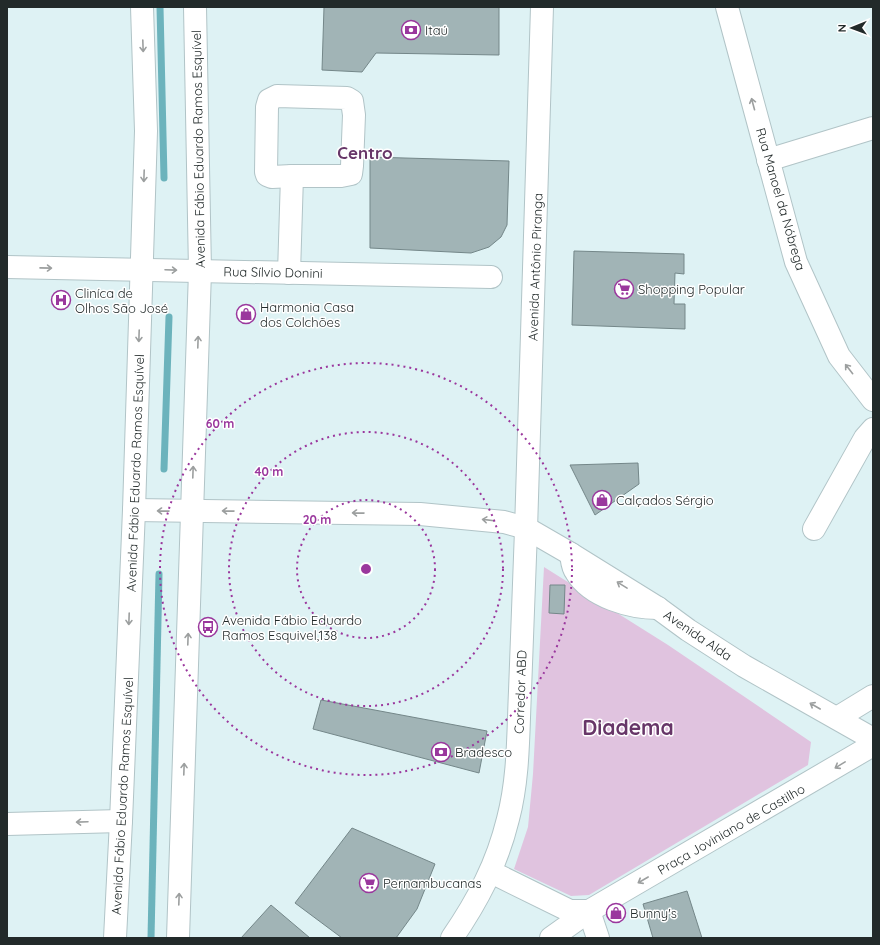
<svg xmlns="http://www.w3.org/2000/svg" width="880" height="945" font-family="Quicksand,sans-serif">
	<rect width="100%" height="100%" fill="#def2f4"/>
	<path fill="#e0c3df" d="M544,567l124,78 143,97 -3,23 -219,130 -18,1 -57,-27 14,-42 5,-53z"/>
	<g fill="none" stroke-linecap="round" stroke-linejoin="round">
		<g stroke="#6cb3bc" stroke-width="7">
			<path d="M160,7l4,171"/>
			<path d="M164,469l5,-152"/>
			<path d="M151,938l8,-364"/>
		</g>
	</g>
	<g fill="#a1b4b6" stroke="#748789">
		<path d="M324,7h175v48l-123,-2 -14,19 -40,-2z"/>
		<path d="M370,157l139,4 -2,64 -6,12 -12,10 -18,6 -101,-5z"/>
		<path d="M574,251l110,3v20l-9,-1 -1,31h11v25l-113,-4z"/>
		<path d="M638,463l1,21 -44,31 -25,-50z"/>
		<path d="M550,585h15l-1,29 -15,-1z"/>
		<path d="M321,700l166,31 -8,42 -166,-44z"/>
		<path d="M352,828l83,36 -18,45 -21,29h-54l-47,-35z"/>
		<path d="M687,891l15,47h-49l-10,-34z"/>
		<path d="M271,905l39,33h-69z"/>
	</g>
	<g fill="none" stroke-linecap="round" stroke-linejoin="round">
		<defs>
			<g id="minor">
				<path d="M727,7l69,255 43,94 34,44"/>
				<path d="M277,96l70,2 5,3 2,14 -2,51 -1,8 -10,2h-49l-20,1 -5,-2 -1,-3 1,-65 2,-7z"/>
				<path d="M768,160l105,-32"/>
				<path d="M7,267l484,10"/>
				<path d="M289,273l3,-97"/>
				<path d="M814,529l51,-91 8,-9"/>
				<path d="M571,554c1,6 1,13 5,18 15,25 55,36 82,36"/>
				<path d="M837,718l36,-22"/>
				<path d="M491,872l79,39h19"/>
				<path d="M589,911l9,27"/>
				<path d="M452,938c26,-38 45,-74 56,-119 11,-42 10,-85 12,-128 2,-54 4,-108 6,-161 5,-175 12,-349 16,-523"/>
				<path d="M551,938l38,-27 284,-166"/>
			</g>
			<g id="major">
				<path d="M134,510l286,4 84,8 22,6 45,26 87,54 30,22 56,36 129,73"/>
				<path d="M7,824l114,-3"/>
				<path d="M115,938l6,-117 13,-311 12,-379 -4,-124"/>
				<path d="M178,938l22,-667 -5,-264"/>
			</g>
		</defs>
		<use href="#minor" stroke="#b1c4c7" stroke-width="24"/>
		<use href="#major" stroke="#b1c4c7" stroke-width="24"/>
		<use href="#minor" stroke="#fff" stroke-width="22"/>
		<use href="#major" stroke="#fff" stroke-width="22"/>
	</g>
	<defs><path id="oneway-shaft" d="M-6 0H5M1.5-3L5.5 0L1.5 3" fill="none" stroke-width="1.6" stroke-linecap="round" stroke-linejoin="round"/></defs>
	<g stroke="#9c9f9f">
		<use href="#oneway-shaft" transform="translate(143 46) rotate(88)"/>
		<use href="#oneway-shaft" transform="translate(753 104) rotate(-105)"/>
		<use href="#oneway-shaft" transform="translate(144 176) rotate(92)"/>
		<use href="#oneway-shaft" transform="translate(46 268) rotate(1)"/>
		<use href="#oneway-shaft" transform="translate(171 270) rotate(2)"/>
		<use href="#oneway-shaft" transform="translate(139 336) rotate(92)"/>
		<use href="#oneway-shaft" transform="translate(198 342) rotate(-88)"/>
		<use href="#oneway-shaft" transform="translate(849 369) rotate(-128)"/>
		<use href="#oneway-shaft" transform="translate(193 472) rotate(-88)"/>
		<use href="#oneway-shaft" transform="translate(163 511) rotate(-179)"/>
		<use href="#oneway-shaft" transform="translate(228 511) rotate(-179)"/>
		<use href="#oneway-shaft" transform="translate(358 513) rotate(-179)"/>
		<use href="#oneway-shaft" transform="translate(488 520) rotate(-173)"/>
		<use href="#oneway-shaft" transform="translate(622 585) rotate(-148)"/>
		<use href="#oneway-shaft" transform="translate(129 619) rotate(92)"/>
		<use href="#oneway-shaft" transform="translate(188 639) rotate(-88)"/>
		<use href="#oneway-shaft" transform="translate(815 706) rotate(-150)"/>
		<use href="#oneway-shaft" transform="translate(840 765) rotate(149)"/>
		<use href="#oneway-shaft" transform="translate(184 769) rotate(-88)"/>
		<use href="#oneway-shaft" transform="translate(82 822) rotate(178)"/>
		<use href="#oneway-shaft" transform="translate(643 880) rotate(150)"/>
		<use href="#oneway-shaft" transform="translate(179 899) rotate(-88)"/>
	</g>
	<g fill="none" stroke="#9a379d" stroke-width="2" stroke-dasharray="2 4">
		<circle cx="366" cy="569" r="69"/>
		<circle cx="366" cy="569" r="137"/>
		<circle cx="366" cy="569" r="206"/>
	</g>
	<defs>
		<symbol id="bank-ring" viewBox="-11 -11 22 22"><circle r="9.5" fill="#fff" stroke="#9a379d" stroke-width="1.5"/><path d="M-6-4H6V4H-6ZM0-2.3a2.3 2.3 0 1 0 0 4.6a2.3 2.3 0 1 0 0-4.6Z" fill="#9a379d"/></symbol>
		<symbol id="supermarket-ring" viewBox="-11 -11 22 22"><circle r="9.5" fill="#fff" stroke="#9a379d" stroke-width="1.5"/><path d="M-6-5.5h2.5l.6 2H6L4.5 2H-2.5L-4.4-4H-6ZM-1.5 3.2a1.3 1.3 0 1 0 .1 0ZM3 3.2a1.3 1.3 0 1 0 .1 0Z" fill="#9a379d"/></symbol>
		<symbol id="hospital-ring" viewBox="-11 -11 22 22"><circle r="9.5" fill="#fff" stroke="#9a379d" stroke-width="1.5"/><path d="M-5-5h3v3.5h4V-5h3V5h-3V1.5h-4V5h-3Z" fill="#9a379d"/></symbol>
		<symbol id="shop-ring" viewBox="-11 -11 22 22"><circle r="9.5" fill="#fff" stroke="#9a379d" stroke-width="1.5"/><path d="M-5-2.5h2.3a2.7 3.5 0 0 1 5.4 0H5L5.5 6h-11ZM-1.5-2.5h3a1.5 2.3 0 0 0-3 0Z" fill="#9a379d"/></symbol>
		<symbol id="bus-ring" viewBox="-11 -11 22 22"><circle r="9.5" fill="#fff" stroke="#9a379d" stroke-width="1.5"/><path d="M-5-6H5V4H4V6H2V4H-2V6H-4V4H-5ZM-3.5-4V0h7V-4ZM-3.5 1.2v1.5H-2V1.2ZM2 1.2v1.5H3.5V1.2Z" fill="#9a379d"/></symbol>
	</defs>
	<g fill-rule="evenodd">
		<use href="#bank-ring" x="400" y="19" width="22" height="22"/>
		<use href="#supermarket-ring" x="613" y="278" width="22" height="22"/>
		<use href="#hospital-ring" x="50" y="289" width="22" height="22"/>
		<use href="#shop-ring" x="235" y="303" width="22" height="22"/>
		<use href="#shop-ring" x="591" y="489" width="22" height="22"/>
		<use href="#bus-ring" x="197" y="616" width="22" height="22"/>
		<use href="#bank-ring" x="430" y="741" width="22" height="22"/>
		<use href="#supermarket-ring" x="358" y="872" width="22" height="22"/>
		<use href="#shop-ring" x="605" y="902" width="22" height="22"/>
	</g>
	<g text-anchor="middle" stroke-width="3" stroke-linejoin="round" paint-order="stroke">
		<g font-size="13" fill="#222a2a" stroke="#fff" text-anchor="start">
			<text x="425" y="35">Itaú</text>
			<text x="638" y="294">Shopping Popular</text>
			<text x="75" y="298">Cliníca de<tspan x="75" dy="15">Olhos São José</tspan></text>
			<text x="260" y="312">Harmonia Casa<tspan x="260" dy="15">dos Colchões</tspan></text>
			<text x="616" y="505">Calçados Sérgio</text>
			<text x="222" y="625">Avenida Fábio Eduardo<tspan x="222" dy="15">Ramos Esquivel,138</tspan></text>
			<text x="455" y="757">Bradesco</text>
			<text x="383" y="888">Pernambucanas</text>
			<text x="630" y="918">Bunny's</text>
		</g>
		<g font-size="13" fill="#222a2a" stroke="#fff">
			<text transform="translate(198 149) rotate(-91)" y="5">Avenida Fábio Eduardo Ramos Esquível</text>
			<text transform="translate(781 199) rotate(74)" y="5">Rua Manoel da Nóbrega</text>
			<text transform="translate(535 267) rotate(-88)" y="5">Avenida Antônio Piranga</text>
			<text transform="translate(273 272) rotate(1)" y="5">Rua Sílvio Donini</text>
			<text transform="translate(135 473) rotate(-88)" y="5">Avenida Fábio Eduardo Ramos Esquível</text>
			<text transform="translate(698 635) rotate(34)" y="5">Avenida Alda</text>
			<text transform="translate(520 692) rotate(-88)" y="5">Corredor ABD</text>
			<text transform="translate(122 796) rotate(-87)" y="5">Avenida Fábio Eduardo Ramos Esquível</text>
			<text transform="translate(731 829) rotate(-30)" y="5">Praça Joviniano de Castilho</text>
		</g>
		<g font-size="17" font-weight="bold" fill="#673668" stroke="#fff">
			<text x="365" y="159">Centro</text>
		</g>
		<g font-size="21" font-weight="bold" fill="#673668" stroke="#fff">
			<text x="628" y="735">Diadema</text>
		</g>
	</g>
	<circle cx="366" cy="569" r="6" fill="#9a379d" stroke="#fff" stroke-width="2"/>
	<g font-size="12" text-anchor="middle" font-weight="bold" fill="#9a379d" stroke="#fff" stroke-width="3" stroke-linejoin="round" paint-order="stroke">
		<text x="220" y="428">60 m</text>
		<text x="269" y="476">40 m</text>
		<text x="317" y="524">20 m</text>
	</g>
	<rect width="880" height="945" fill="none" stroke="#222a2a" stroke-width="16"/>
	<g transform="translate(852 28) rotate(269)" stroke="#ffffff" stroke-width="3" paint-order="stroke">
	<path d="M0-3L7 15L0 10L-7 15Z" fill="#222a2a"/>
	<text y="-6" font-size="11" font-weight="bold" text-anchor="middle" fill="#222a2a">N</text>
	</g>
</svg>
